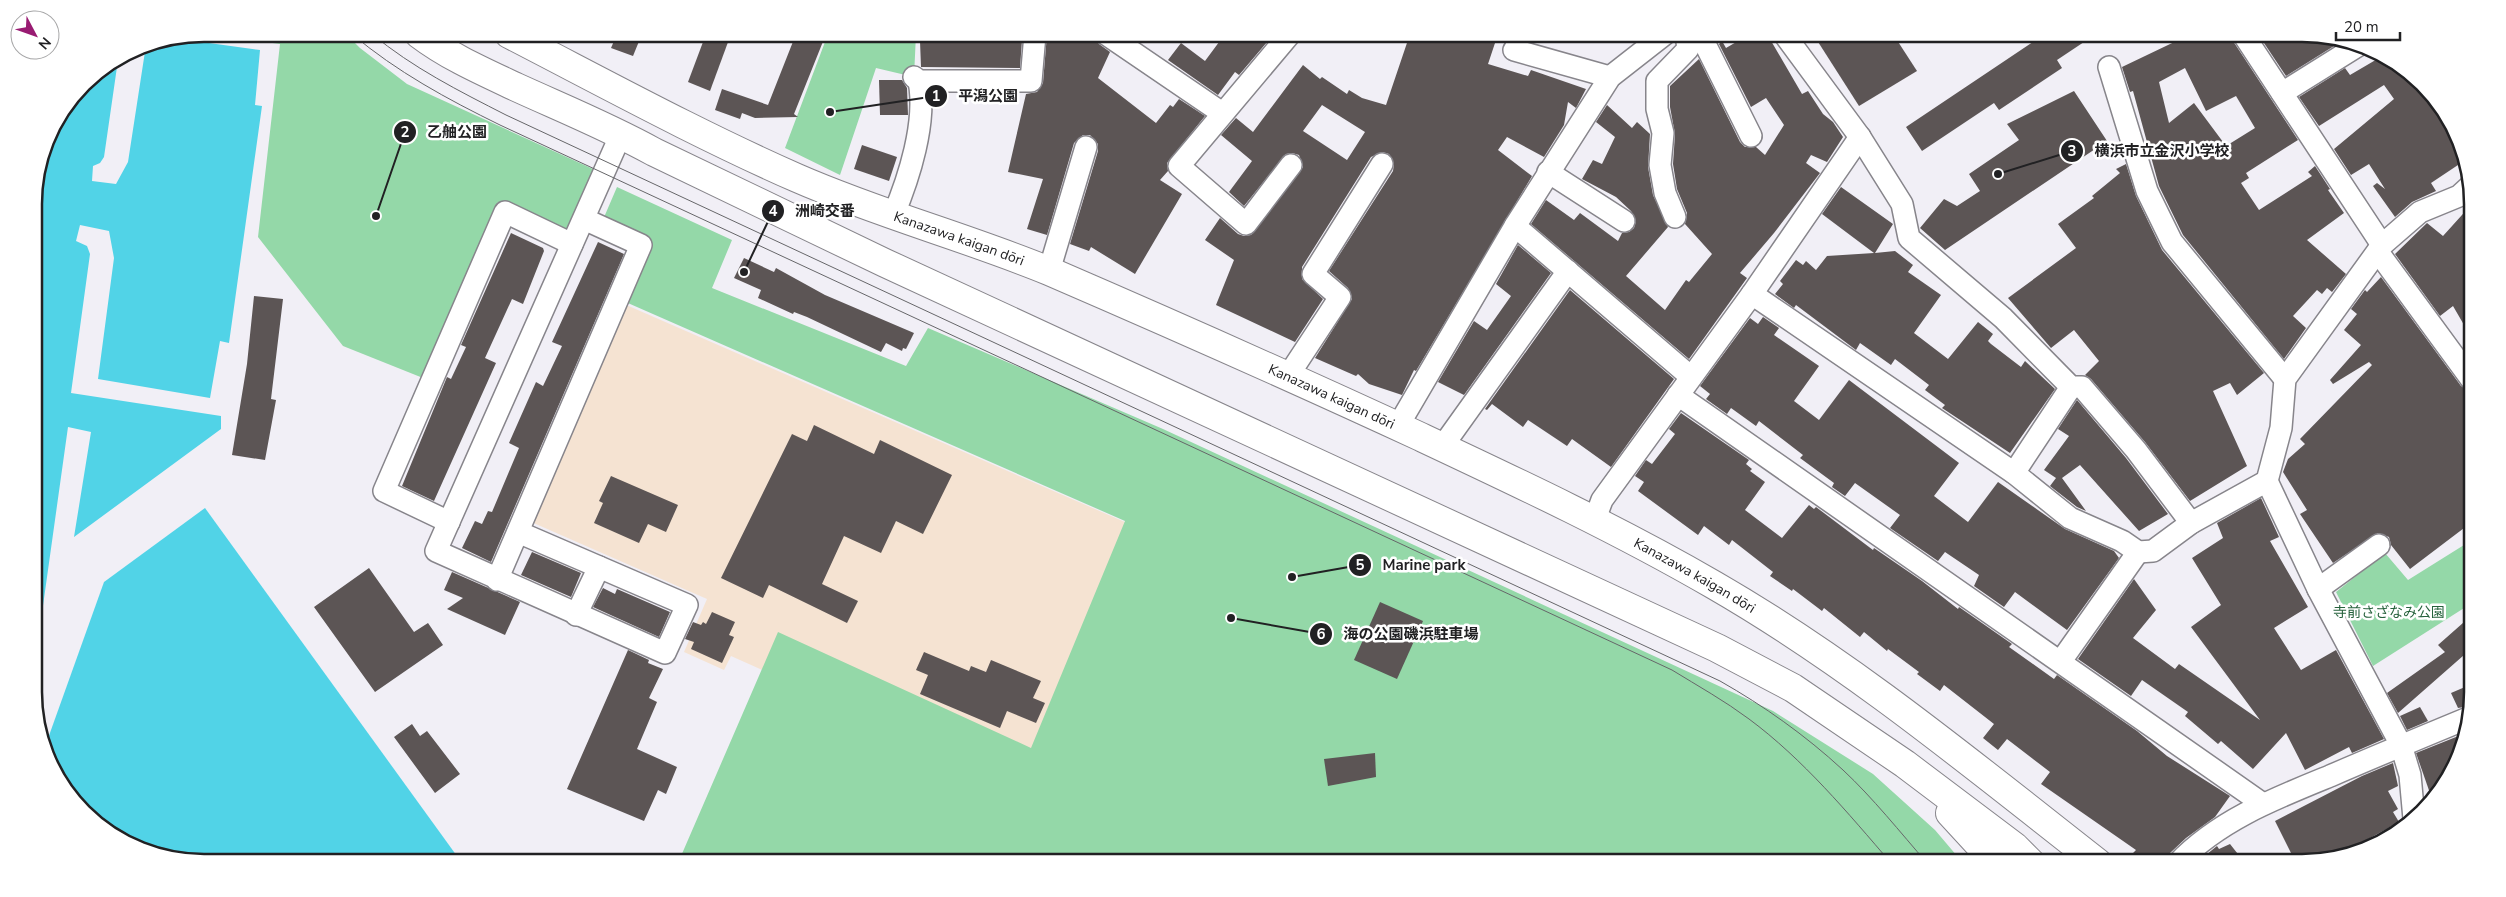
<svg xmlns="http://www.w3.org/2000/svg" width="2506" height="897" font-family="'Nunito Sans','Noto Sans JP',sans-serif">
	<rect width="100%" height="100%" fill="#f1eff6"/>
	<path fill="#f5e3d2" d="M624,304l510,222 -100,226 -267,-80 -36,-16 -7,14 -40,-18 23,-53 -178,-78z"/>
	<g fill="#94d8a8">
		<path d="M208,34h138l14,14 47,36 186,85 -26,61 -69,-28 -75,176 -80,-32 -85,-109 22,-193z"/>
		<path d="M828,34h88l-2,43 -38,-9 -36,107 -55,-27z"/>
		<path d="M617,187l115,53 -20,48 194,78 22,-38 235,101 610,282 100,63 62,56 28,33h-1285l100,-231 253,116 94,-227 -504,-221 25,-58 -44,-20z"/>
		<path d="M2472,540v63l-99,63 -37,-74 49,-39 23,27z"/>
	</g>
	<g fill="#51d3e7">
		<path d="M180,39l80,11 -5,55 7,1 -33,237 -9,-2 -10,57 -112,-19 16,-121 -5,-27 -29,-6 -4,16 11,5 3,8 -19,139 150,23v13l-147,108 17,-105 -23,-5 -27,193 -5,12 -2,-439 17,-64 41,-53 26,-16 -14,97 -4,6 -7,3 -1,15 24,3 12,-22 18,-117z"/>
		<path d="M205,508l257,355h-257l-55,-9 -74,-49 -30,-61 58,-162z"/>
	</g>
	<g fill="#5c5555" fill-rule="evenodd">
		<path d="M617,34h25l-9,22 -22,-8z"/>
		<path d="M706,34h25l-21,57 -22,-9z"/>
		<path d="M796,34h30l-32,80 4,3 -43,1 -13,-5 -2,6 -25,-9 7,-21 46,16z"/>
		<path d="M1047,34h47l5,10 11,8 -12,26 58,45 14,-18 3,2 6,-8 26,17 -38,47 1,8 -8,9 22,14 -47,80 -44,-27 -2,4 -19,-7 28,-93v-7l-8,-9h-7l-9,8 -27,92 -20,-6 16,-50 -35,-7 18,-78 11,-2 6,-9z"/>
		<path d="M1225,34h49l-35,41 -4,-3 -17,23 -50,-35 13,-17 24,18z"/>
		<path d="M1410,34h88l-10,30 40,12 3,-6 55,19 -10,19 -8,-6 -4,23 -20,32 -37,-20 -9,13 34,26 -116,195 -2,-1 -12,25 -33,-11 -11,-10 -2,2 -41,-18 37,-59 -4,-11 -19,-17 64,-100 1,-7 -5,-10 -7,-2 -11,5 -69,110v12l21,20 -28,43 -79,-37 18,-45 -29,-20 15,-22 18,16 6,2 7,-1 52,-68 -4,-12 -7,-2 -6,1 -42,52 -15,-14 23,-31 -31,-26 15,-17 17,14 50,-67 17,14 2,-2 25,17 2,-4 13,8 24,7zM1322,105l43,27 -18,28 -44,-29z"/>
		<path d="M1750,34h17l35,60 6,-3 15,23 10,8 10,15 -16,25 -16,-7 -5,8 14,10 -46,60 -34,40 7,5 -58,81 -158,-135 15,-24 28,20 6,-7 38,28 4,-8 7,-1 5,-4 2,-7 -5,-10 -15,-14 -34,-18 11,-19 9,4 13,-27 -19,-15 11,-17 25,23 5,-6 13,12 -2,33 5,28 15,32 -42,49 39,34 21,-30 3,2 23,-28 -27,-30 2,-11 -10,-24 -4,-25 2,-30 -5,-27v-21l29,-27 41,83 5,5h11l9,8 19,-30 -18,-27 -15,9 -32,-63 3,-3 4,7z"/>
		<path d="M1813,34h80l24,37 -58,35z"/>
		<path d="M2045,34h51l-39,26 5,8 -63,42 -5,-7 -72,48 -16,-24z"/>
		<path d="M2191,34h40l2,7 65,99 -52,33 3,5 -8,5 18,27 53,-34 -4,-4 7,-6 15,23 -2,1 16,23 -37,27 39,34 -14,18 -5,-4 -5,6 -5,-4 -24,26 13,12 -22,31 -101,-124 -24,-49 -26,-95 -3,1 -8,-25zM2185,68l21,43 30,-15 19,32 -29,18 -32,-43 -25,20 -10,-41z"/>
		<path d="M2258,34h43l41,7 -56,35z"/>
		<path d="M995,36h17v4h10l-2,28 -99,-1 -1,-26 40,-4 35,3z"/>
		<path d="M2379,58l51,34 25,37 9,32 -33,22 5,8 -24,11 -17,15 -22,-31 4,-3 8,6 -16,-25 -18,11 -17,-26 60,-50 -10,-14 -65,41 -20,-29 46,-29 5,7z"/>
		<path d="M879,80h23l5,8 1,27h-28z"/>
		<path d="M2074,91l33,50 -162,109 -25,-22 24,-29 13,7 23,-15 -11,-17 50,-34 -12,-16z"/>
		<path d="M862,145l35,12 -8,24 -35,-12z"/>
		<path d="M2126,164l10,32 26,54 102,123 -27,22 -7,-12 -17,8 34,75 -57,35 -45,-59 -54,-63 -6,-4 14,-14 -25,-31 -23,18 -43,-50 68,-50 -18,-24 36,-26 -2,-2 28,-23 -4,-4z"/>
		<path d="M1841,187l52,37 -18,29 20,-2 18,14 -5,7 33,23 -27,38 34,26 30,-37 15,12 -5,7 3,3 30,23 4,-6 30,28 -45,64 -68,-45 3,-3 -20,-15 4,-5 -34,-26 -4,6 -31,-22 -4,7 -60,-45 -2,3 -19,-14 8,-10 -3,-3 16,-21 7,5 3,-4 10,9 11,-14 47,-3 -52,-39z"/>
		<path d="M2471,205v132l-18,-31 -13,10 -45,-62 32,-31 16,13z"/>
		<path d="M511,233l32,15 1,3 -21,53 -11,-5 -27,59 11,5 -62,138 -32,-15 45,-109 4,2 15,-32 -5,-2z"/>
		<path d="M598,242l26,12 -133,308 -29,-14 13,-27 7,3 6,-13 4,1 27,-64 -10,-5 27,-61 7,4 19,-40 -10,-4z"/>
		<path d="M1518,245l33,28 -87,122 -26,-13 36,-61 13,9 24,-34 -15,-12z"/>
		<path d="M744,258l30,14 2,-4 49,27 89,38 -8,16 -3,-1 -1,3 -16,-8 -5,9 -74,-35 -13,-5 -1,2 -35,-16 3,-8 -27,-12z"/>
		<path d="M2381,277l80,109 10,5 1,131 -62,47 -19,-24 -2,-8 -11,-4 -45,30 -33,-49 7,-4 -24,-38 5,-13 17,-15 -5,-5 72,-74 -3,-3 -36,22 -3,-4 31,-35 -17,-15 13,-16 -6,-5 14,-19 2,2z"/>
		<path d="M1570,290l104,89 -63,88 -39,-28 -5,7 -39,-26 -5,7 -31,-23 -5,6 -2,-1z"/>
		<path d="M254,296l29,3 -12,100 5,1 -11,60 -33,-5 15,-91z"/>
		<path d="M1763,317l16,11 -5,7 45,31 -25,35 25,19 30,-40 110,83 -25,33 34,26 30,-40 67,47 49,22 5,7 -52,72 -52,-38 -11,15 -30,-21 5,-11 -34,-23 -7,9 -48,-33 10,-13 -45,-32 -10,13 -13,-9 2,-4 -34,-25 3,-3 -44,-34 -3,5 -25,-18 -4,6 -21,-15 4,-5 -10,-8 50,-68 8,6z"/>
		<path d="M2077,400l49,58 42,56 -29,17 -59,-66 -18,13 24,33 -9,-4 -27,-21 6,-8 -12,-8 25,-34 -11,-7z"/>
		<path d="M1681,413l68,47 -3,4 6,5 -2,2 15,11 -20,28 37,28 27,-33 5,4 2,-2 57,43 1,-2 48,33 36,28 1,-2 53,37 -3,3 45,32 3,-4 80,56 30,25 63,40 -15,21 -29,21 -17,16 -3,9h-26l-9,-8 5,-5 -95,-66 9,-12 -43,-33 -9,11 -15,-12 11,-14 -50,-39 -4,6 -23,-17 2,-2 -31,-23 -1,2 -23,-19 -4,5 -36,-29 -2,3 -29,-22 -1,2 -22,-15 3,-4 -41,-32 -3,5 -25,-19 -6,9 -60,-44 6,-9 -9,-6 11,-16 6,4 23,-30 -6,-5z"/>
		<path d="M814,425l60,29 6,-14 72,35 -29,59 -27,-13 -15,32 -37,-17 -22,48 36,17 -11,22 -78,-38 -6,13 -42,-20 71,-144 15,7z"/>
		<path d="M611,476l67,29 -12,27 -18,-8 -9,19 -45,-20 9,-20 -4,-2z"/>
		<path d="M2261,498l18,39 -9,4 38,66 -34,21 27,42 35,-20 48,89 -32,14 -3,-6 -44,23 -19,-37 -33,36 -32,-28 -3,3 -33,-28 3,-4 -46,-32 -11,16 -53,-37 56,-80 22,31 -23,28 42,31 4,-5 81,56 -69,-93 30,-22 -29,-47 31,-20 -6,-15z"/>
		<path d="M532,552l49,21 -10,24 -50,-22z"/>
		<path d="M369,568l45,64 14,-9 15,22 -68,47 -61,-85z"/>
		<path d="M452,572l68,30 -15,33 -58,-26 16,-11 -19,-8z"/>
		<path d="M603,588l12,6 2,-5 53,23 -11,25 -66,-30z"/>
		<path d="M1380,602l43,19 -26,58 -43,-19z"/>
		<path d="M712,612l23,10 -6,13 5,2 -12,26 -31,-14 3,-7 -9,-3 8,-17 8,3 2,-3 3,2z"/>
		<path d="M2472,615v33l-74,65 -11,-20 58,-41 -7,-7z"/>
		<path d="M628,650l21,10 -1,3 15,6 -14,29 8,4 -20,47 40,18 -11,27 -8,-4 -14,31 -77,-32z"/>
		<path d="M924,652l45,19 2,-5 15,6 5,-12 50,21 -8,17 12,5 -9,20 -29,-12 -7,17 -80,-34 8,-19 -12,-5z"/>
		<path d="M2472,684l-2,22 -12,2 -7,-15z"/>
		<path d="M2420,707l8,14 -21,9 -7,-14z"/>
		<path d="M412,724l8,12 7,-5 33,43 -25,19 -41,-56z"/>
		<path d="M2466,733l-3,14 -20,40 -11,12 -16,-46z"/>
		<path d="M1375,753l1,24 -48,9 -4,-27z"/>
		<path d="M2393,763l5,23 -10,5 10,18 -5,3 6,10 -65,36 -22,5h-16l-21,-42 87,-45z"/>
		<path d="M2230,844l15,19h-49l21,-17 2,3z"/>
	</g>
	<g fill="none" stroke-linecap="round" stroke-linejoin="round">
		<defs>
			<g id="minor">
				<path d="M1106,34l116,79"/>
				<path d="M1290,34l-111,132 67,58 45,-59"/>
				<path d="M1700,34l51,102"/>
				<path d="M1784,34l76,103 42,67 7,34 94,80 68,69h11l54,63 55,73"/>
				<path d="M2243,34l139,211"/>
				<path d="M1514,50l96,27"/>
				<path d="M2109,67l38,124 25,51 113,137"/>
				<path d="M914,77l5,4h112l4,-47"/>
				<path d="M2282,93l77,-48"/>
				<path d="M1548,172l76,49"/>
				<path d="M893,216c16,-38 34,-94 26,-135"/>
				<path d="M1675,217l-10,-24 -5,-28 3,-32 -6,-24v-28l31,-32 -2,-15"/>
				<path d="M1515,226l176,151"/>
				<path d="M2378,252l93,127"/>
				<path d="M1049,271l37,-124"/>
				<path d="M1752,294l262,179 56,45 52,23 16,11 15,-1 38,-28 76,-42 14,-53 4,-49 97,-134 38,-33 39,-16 12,-11"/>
				<path d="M1288,376l52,-79 -27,-23 69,-110"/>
				<path d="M1678,395l585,409"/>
				<path d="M1398,426l117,-200 95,-149 55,-43"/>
				<path d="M1442,447l126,-176"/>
				<path d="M2014,473l57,-86"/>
				<path d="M2267,481l51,108 83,156 9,30 4,44"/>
				<path d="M1595,519l7,-19 150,-206 108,-157"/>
				<path d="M449,522l-65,-31 121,-279 67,32"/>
				<path d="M518,532l169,73 -22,48 -229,-102 185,-417"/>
				<path d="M497,580l144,-335 -57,-26"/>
				<path d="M2318,589l61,-44"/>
				<path d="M576,615l23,-48"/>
				<path d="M2061,661l77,-109"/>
				<path d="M2178,863c41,-43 98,-65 152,-87 46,-20 92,-39 138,-58"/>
			</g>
			<g id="tertiary">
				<path d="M419,34c29,22 63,37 97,53 46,21 93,40 138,65l231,111 832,385 76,40 112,76 110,83 16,16"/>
				<path id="s1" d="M509,34c95,49 190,101 288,144 82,36 169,59 252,93 125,54 249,109 372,166 100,47 198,93 293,148 137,79 260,181 384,278"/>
				<path d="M1950,813l46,50"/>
			</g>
		</defs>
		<use href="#minor" stroke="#87858b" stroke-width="24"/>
		<use href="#tertiary" stroke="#87858b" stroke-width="30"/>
		<use href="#minor" stroke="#fff" stroke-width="21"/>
		<use href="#tertiary" stroke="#fff" stroke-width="28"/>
		<g stroke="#666669" stroke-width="1">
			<path d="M352,34c45,38 95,65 148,91l1172,545c26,16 53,31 77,49 54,40 99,94 142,144"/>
			<path d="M372,34c41,34 87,57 134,81l1214,566c44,25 85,54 123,89 30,28 57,62 84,93"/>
		</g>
	</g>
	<g text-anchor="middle" stroke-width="5" stroke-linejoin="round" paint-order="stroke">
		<g font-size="14" fill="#212123" stroke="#fff">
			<text dy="5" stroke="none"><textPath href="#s1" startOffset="495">Kanazawa kaigan dōri</textPath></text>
			<text dy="5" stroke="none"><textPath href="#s1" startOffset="900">Kanazawa kaigan dōri</textPath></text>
			<text dy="5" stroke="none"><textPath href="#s1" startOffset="1305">Kanazawa kaigan dōri</textPath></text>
		</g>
		<g font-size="14" fill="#27623d" stroke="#fff">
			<text x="2389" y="617">寺前さざなみ公園</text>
		</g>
	</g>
	<path d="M0 0H2506V897H0ZM204 42H2302A162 162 0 0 1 2464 204V692A162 162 0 0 1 2302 854H204A162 162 0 0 1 42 692V204A162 162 0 0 1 204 42Z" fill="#fff" fill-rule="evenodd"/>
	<path fill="none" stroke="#212123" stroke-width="2.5" d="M204 42H2302A162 162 0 0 1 2464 204V692A162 162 0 0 1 2302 854H204A162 162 0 0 1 42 692V204A162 162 0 0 1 204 42Z"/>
	<path fill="none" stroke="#212123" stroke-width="2" d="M830 112L936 96M376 216L405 132M1998 174L2072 151M744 272L773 211M1292 577L1360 565M1231 618L1321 634"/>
	<g fill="#212123" stroke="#fff" stroke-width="2">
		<circle cx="830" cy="112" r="5"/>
		<circle cx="376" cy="216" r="5"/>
		<circle cx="1998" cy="174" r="5"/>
		<circle cx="744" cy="272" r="5"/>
		<circle cx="1292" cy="577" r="5"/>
		<circle cx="1231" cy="618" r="5"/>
		<circle cx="936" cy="96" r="12"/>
		<circle cx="405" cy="132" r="12"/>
		<circle cx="2072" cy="151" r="12"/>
		<circle cx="773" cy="211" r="12"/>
		<circle cx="1360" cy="565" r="12"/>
		<circle cx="1321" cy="634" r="12"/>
	</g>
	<g font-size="15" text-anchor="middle" font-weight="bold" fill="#fff">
		<text x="936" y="101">1</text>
		<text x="405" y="137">2</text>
		<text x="2072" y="156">3</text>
		<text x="773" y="216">4</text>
		<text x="1360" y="570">5</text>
		<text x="1321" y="639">6</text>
	</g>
	<g font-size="15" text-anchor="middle" font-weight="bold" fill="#212123" stroke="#fff" stroke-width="5" stroke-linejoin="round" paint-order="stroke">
		<text x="988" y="101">平潟公園</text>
		<text x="457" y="137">乙舳公園</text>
		<text x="2162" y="156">横浜市立金沢小学校</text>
		<text x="825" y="216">洲崎交番</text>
		<text x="1424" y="570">Marine park</text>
		<text x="1411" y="639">海の公園磯浜駐車場</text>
	</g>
	<g transform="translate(35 35) rotate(131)"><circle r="24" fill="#ffffff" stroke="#a6a6a7"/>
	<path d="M0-4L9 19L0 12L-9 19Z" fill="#991b72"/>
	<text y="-8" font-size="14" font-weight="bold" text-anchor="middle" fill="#212123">N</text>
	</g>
	<path d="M2336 32v8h64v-8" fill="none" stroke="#212123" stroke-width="2.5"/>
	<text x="2344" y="32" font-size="15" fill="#212123" stroke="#ffffff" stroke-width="4" paint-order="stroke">20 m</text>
</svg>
